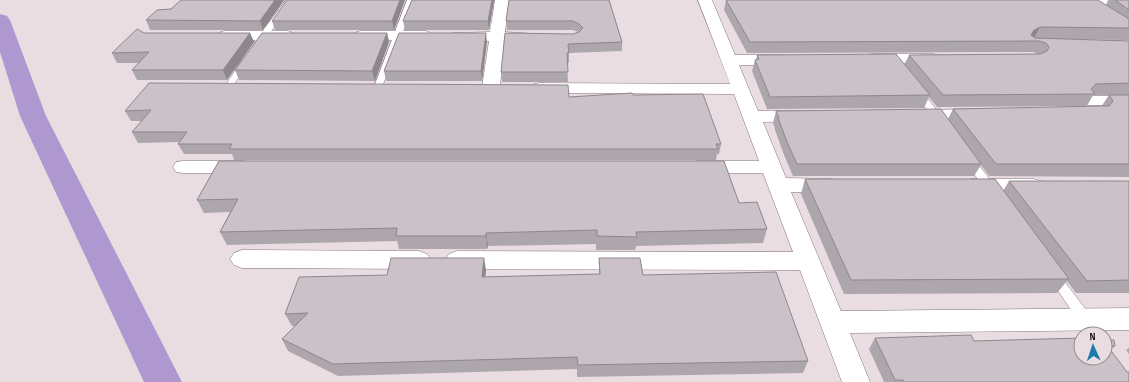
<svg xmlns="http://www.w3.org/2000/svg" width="1129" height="382" font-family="'Sofia Sans Condensed',sans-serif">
	<rect width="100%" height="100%" fill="#eadde2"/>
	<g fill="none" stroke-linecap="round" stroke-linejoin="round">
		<path fill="#af97cf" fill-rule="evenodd" d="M0,14l7,2 3,4 36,96 136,266h-38l-124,-266 -20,-64z"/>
		<defs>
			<g id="service">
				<path d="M286,0h8l-33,45h-6v-4z"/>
				<path d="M407,0h8l-33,87 -1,2h-6l-1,-2z"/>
				<path d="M245,59l4,3 -16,24 -1,2h-6l-1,-2 17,-26z"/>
				<path d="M917,88l3,1 23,29 2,2 -2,2h-6l-23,-29 -2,-2z"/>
				<path d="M969,156l4,1 23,31 2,3 -2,3h-8l-24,-35z"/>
				<path d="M1054,271l4,2 32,42 2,4 -2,4 -5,2 -5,-2 -30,-44 -2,-3 2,-3z"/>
			</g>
			<g id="minor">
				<path d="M495,0h14l-4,32 32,2 3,3 -3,3 -33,1 -4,46 -3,4 -6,1 -6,-1 -3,-4 7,-46 -36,-2 -3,-3 3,-3 37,-1z"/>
				<path d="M698,0h14l23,55h47l6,2 2,3 -2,3 -6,2h-43l19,46h45l6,1 3,4 -3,4 -6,1 -40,1 23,56 46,1 7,2 3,5 -3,5 -7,2 -41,-1 50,119 288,-3v22l-279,3 20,49h-28l-42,-112 -343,-1 -8,-3 -4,-6 4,-6 8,-3 336,1 -30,-79h-66l-7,-1 -3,-5 3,-5 7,-1h62l-25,-67 -194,-1 -6,-1 -3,-4 3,-4 6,-1 190,1z"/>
				<path d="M1068,0h61v6h-55l-5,-1 -2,-3z"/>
				<path d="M224,31h64l5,2 3,3 -3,3 -5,2 -69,-2 -3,-3 3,-3z"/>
				<path d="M360,31h66l5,2 3,3 -3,3 -5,2 -71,-2 -3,-3 3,-3z"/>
				<path d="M872,54h62l6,2 2,3 -2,3 -6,2 -68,-2 -2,-3 2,-3z"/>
				<path d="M1094,96h35v10l-41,-1 -3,-4 3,-4z"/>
				<path d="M979,109l6,1 3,4 -3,4 -69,2 -6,-1 -3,-4 3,-4 6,-1z"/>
				<path d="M183,161h61l7,1 3,5 -3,5 -7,1h-61l-7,-1 -3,-5 3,-5z"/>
				<path d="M972,179h62l7,2 3,5 -3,5 -7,2h-62l-7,-2 -3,-5 3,-5z"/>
				<path d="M242,250l177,1 8,3 4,6 -4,6 -8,3 -177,-1 -8,-3 -4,-6 4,-6z"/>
			</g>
		</defs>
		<use href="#service" stroke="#82767a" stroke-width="1"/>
		<use href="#minor" stroke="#82767a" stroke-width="1"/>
		<use href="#service" fill="#fff" fill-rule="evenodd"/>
		<use href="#minor" fill="#fff" fill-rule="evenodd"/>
	</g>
	<g fill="#aea6ad">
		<path d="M284,0l-21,30h-113l-4,-10 25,-11z"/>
		<path d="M287,0h118l-11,30h-119l-3,-9z"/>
		<path d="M412,0h82l-5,30h-84l-2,-9z"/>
		<path d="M609,0l13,42v9l-53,2v10h-2l1,19h-66l-1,-10 72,-38 5,-2 -5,-2h-66l-1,-9z"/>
		<path d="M726,0l380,5 2,-5h21v40l-83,-1 83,2v136l-140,-1 -8,-11 -7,11h-181l-9,-21 -9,-25v-2l-2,-5 3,-12 172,8 5,-10 148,-2 8,-12h-16l-6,11 -150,1 -8,-10 -5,11 -157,1 -15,-38 3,-11h1l1,-5 147,10 5,-10 129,-1 -5,-2 -286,1 -23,-43z"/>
		<path d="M144,33h106l4,9 -27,38h-90l-5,-10 7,-7h-22l-5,-10z"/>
		<path d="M387,33l2,9 -14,39 -136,-1 -4,-10z"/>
		<path d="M487,42l-5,39h-96l-2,-10z"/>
		<path d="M633,95l88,49 -2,10h-2l-1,6h-482l-2,-6h-48l-6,-10 2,-2 -42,1 -6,-11 10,-11h-11l-6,-10z"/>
		<path d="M219,161l520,42 28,26 -4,14 -127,3 -1,4h-39v-6l-108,2 -1,3h-88l-2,-8 -170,4 -7,-13 10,-20 -26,1 -7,-13z"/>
		<path d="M805,179l198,12 6,-10h120v112h-53l-9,-12 -10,12 -213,1 -43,-100z"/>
		<path d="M599,258l44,17 165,86 -5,12 -226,4v-8l-239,7 -50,-25 -6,-12 13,-13h-3l-7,-12 102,-39 99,-5 -1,7 114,-3z"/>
		<path d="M875,338l99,3 107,17 24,-18 10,6 -5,4 17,22 2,10h-245l-15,-33z"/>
		<path d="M1129,348v6l-3,-4z"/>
	</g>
	<g fill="#8d878d">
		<path d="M275,0h9l-21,30 -3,-9z"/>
		<path d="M400,0h5l-11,30 -2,-9z"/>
		<path d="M492,0h2l-5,30 -1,-9z"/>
		<path d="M1040,27l-6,11 -6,3 6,-11z"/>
		<path d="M250,33l4,9 -27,38 -4,-10z"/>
		<path d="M387,33l2,9 -14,39 -3,-10z"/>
		<path d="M486,33l1,9 -5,39 -1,-10z"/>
		<path d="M486,233l2,13 -1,3 -1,-13z"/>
		<path d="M484,258l2,12 -2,19 -2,-12z"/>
	</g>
	<g fill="#cac1c9" stroke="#8d878d">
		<path d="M181,0h94l-15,21 -114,-1 11,-10 14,-1z"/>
		<path d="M287,0h113l-8,21h-120z"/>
		<path d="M412,0h80l-4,21h-85z"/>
		<path d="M509,0h100l13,42 -54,2 1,9h-2l1,19h-67l4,-39 68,1 6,-2 4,-4 -4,-4 -6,-3h-67z"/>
		<path d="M726,0h372l31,19v9l-89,-1 -6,3 -3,5 4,3 94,3v42l-33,1 -5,5 4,5 -152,1 -34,-40 131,-1 7,-3 2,-4 -3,-4 -7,-2 -289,1z"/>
		<path d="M1115,0h14v10z"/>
		<path d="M137,29l7,4h106l-27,37h-91l17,-18 -37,1z"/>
		<path d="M262,33h125l-15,38 -137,-1z"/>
		<path d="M399,33h87l-5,38h-97z"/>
		<path d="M896,54l34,41 -160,2 -15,-37 4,-1 -2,-4z"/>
		<path d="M149,83l419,2 1,12 63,-4 1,2 70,-1 18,50h-5l2,5h-489l3,-5h-54l9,-12h-55l19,-22 -26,1z"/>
		<path d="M1109,95h20v69h-133l-43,-55 150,-3h6l4,-5z"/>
		<path d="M941,109l40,55h-184l-10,-22 -9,-24h1l-3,-7z"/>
		<path d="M219,161h505l15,42 18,-1 10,27 -131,3 1,5 -40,-1v-6l-111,3v3h-90l1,-8 -177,4 18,-33 -41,1z"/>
		<path d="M805,179h190l74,100 -218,1z"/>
		<path d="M1009,181h120v99l-42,1z"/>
		<path d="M391,258h93l-2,19 118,-3 -1,-16h41l3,17 133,-3 32,89 -230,4 -1,-8 -244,7 -51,-25 26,-26 -23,1 14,-37 88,-2z"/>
		<path d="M971,335l3,6 107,-3v20h24v-18h9l1,6h-6v2l18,24h2v10h-225l-1,-2h-8l-20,-42z"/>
	</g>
	<g transform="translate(1093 346) rotate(357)"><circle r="19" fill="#eadde2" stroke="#948b8e"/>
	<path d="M0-3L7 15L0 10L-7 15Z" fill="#1a7da9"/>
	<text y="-6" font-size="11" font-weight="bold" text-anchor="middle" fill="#141011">N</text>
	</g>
</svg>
